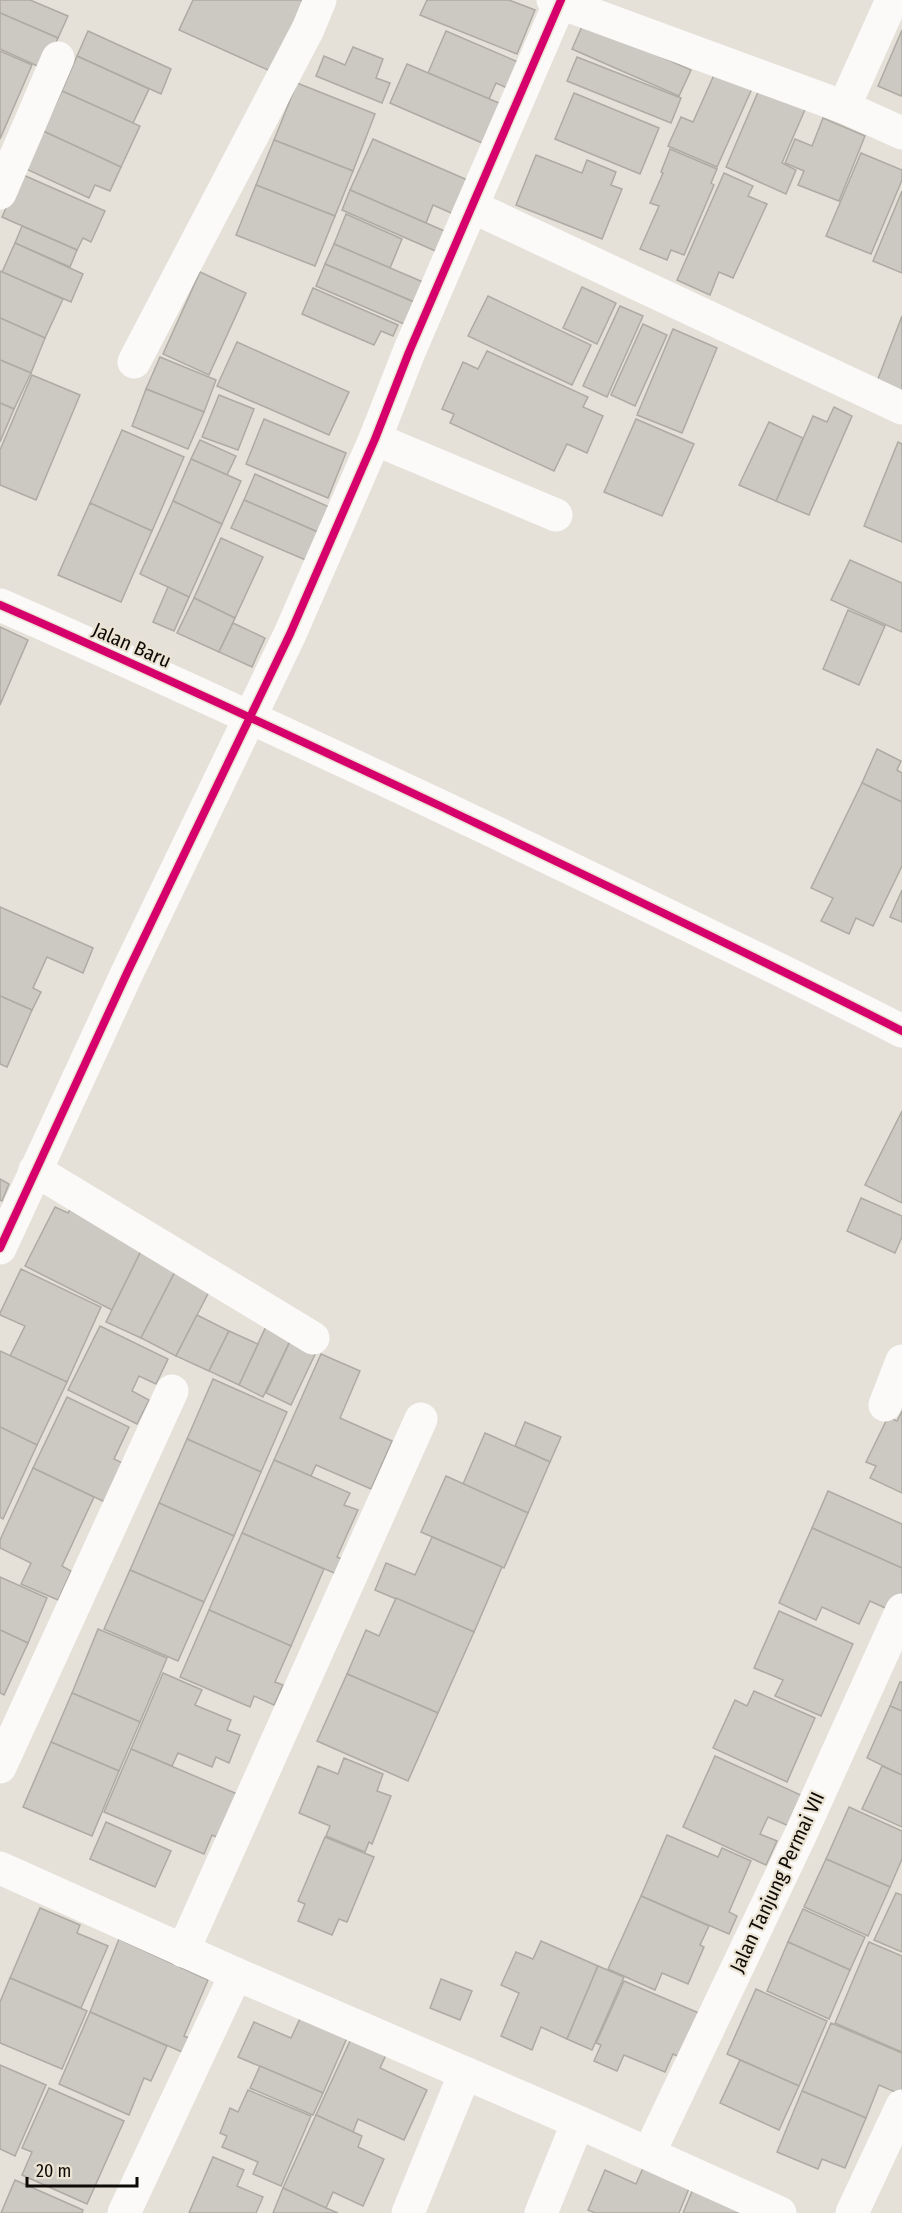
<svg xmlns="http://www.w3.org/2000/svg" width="902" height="2213" font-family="'Fira Sans Condensed',sans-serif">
	<rect width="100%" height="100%" fill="#e5e1d9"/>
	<g fill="#ccc9c2" stroke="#aeaba4" stroke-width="1.5">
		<path d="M0,0h30l38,16 -10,22 -58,-25z"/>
		<path d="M193,0h107l11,5 -32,70 -100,-45z"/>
		<path d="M427,0h82l26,10 -18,44 -97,-39z"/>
		<path d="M0,13l58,25 -14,31 -44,-20z"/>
		<path d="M584,22l107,48 -12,26 -107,-47z"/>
		<path d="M902,30v63l-1,3 -23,-10z"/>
		<path d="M88,31l83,38 -10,25 -84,-38z"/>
		<path d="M446,31l72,31 -11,26 -11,-5 -7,16 -61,-26z"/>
		<path d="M353,47l30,12 -7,19 14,5 -8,20 -66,-27 8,-20 21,9z"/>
		<path d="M0,51l32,14 -32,74z"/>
		<path d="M77,56l72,33 -16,34 -71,-32z"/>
		<path d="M577,57l104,41 -10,25 -104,-42z"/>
		<path d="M407,64l99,42 -17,40 -99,-43z"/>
		<path d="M718,66l37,16 -38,85 -49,-21 13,-29 12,5z"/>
		<path d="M297,83l78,31 -22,57 -79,-31z"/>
		<path d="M761,85l46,20 -25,58 14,7 -10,24 -60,-27z"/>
		<path d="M62,91l78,35 -19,41 -78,-36z"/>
		<path d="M574,93l85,35 -19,46 -85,-35z"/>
		<path d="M823,118l42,18 -26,65 -41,-16 6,-14 -19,-8 10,-24 17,7z"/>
		<path d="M43,131l78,36 -11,24 -15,-6 -6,13 -63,-29z"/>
		<path d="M373,139l99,43 -14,34 -25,-11 -7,18 -76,-33z"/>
		<path d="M274,140l79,31 -18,45 -79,-31z"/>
		<path d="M670,149l47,20 -6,14 3,2 -30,70 -13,-5 -4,10 -27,-11 19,-43 -9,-3 13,-30 -2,-1z"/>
		<path d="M861,153l41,17v10l-31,74 -45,-18z"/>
		<path d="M536,155l46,18 5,-13 29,12 -5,13 11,4 -20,50 -86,-34z"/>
		<path d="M724,173l29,13 -5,10 19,8 -34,74 -14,-6 -9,23 -33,-15z"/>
		<path d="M21,174l84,37 -14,31 -8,-4 -6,12 -75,-33z"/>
		<path d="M256,185l79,31 -20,50 -79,-31z"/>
		<path d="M350,190l99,43 -9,20 -98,-43z"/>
		<path d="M902,191v82l-29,-12z"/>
		<path d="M346,214l56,25 -12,29 -56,-24z"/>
		<path d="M22,226l55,24 -7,17 -55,-24z"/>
		<path d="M15,243l68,31 -12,28 -69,-30z"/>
		<path d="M334,244l96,41 -9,20 -96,-41z"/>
		<path d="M325,264l96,41 -10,22 -95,-41z"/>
		<path d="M0,271l63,28 -18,39 -45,-20z"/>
		<path d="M200,272l46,21 -37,82 -46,-21z"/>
		<path d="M582,287l34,16 -19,41 -34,-16z"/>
		<path d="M313,288l85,37 -5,11 -12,-5 -7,14 -72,-31z"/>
		<path d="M488,296l103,49 -19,40 -104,-49z"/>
		<path d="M620,306l23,10 -36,81 -24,-11z"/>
		<path d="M902,316v78l-26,-10z"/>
		<path d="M0,318l45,20 -14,35 -31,-13z"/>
		<path d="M643,324l24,11 -32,71 -24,-11z"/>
		<path d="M673,329l44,19 -35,85 -45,-18z"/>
		<path d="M237,342l112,50 -20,43 -112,-49z"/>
		<path d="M487,351l101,46 -5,10 20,9 -16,37 -20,-9 -13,27 -104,-48 4,-9 -12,-5 21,-47 15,7z"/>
		<path d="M160,357l56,23 -12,32 -58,-23z"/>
		<path d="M0,360l31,13 -17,36 -14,-6z"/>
		<path d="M32,375l48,20 -44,105 -36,-15v-35z"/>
		<path d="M146,389l58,23 -16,37 -56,-23z"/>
		<path d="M219,395l35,14 -16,41 -36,-13z"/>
		<path d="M0,403l14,6 -14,33z"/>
		<path d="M834,407l18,9 -43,99 -33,-14 37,-85 14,6z"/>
		<path d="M264,419l82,34 -18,45 -82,-34z"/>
		<path d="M636,419l58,25 -32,72 -58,-24z"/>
		<path d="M769,422l34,16 -27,63 -37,-16z"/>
		<path d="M122,430l62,27 -32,74 -62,-28z"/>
		<path d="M200,440l36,16 -9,19 -36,-16z"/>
		<path d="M898,442l4,2v98l-38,-16z"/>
		<path d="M191,459l50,22 -19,43 -49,-23z"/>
		<path d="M255,474l83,37 -11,25 -83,-36z"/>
		<path d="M244,500l83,36 -12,28 -84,-36z"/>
		<path d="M173,501l49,23 -33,73 -49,-23z"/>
		<path d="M90,503l62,28 -31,71 -63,-27z"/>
		<path d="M221,538l42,19 -28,61 -41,-20z"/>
		<path d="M850,560l52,23v49l-71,-32z"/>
		<path d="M168,587l21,10 -15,34 -21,-9z"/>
		<path d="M194,598l41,20 -16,34 -42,-19z"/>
		<path d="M848,610l37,16 -26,59 -36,-16z"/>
		<path d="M233,623l32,15 -13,29 -33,-15z"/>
		<path d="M0,627l28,13 -28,65z"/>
		<path d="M877,749l24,12 -4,9 5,3v29l-40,-19z"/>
		<path d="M862,783l40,19v64l-29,60 -17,-8 -7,16 -28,-13 12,-23 -22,-10z"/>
		<path d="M902,890v32l-12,-5z"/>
		<path d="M0,907l93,41 -10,25 -36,-16 -14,31 8,4 -9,18 -32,-14z"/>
		<path d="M0,996l32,14 -25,57 -7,-3z"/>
		<path d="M902,1111v92l-37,-18z"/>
		<path d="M0,1179l9,5 -7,17 -2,-1z"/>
		<path d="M861,1198l41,18v21l-7,16 -48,-22z"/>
		<path d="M74,1203l71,40 -33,67 -87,-44 30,-59 13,6z"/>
		<path d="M145,1243l34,21 -38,74 -35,-16z"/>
		<path d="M179,1264l35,18 -38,74 -35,-18z"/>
		<path d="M21,1269l80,38 -34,75 -57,-26 15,-30 -25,-11v-2z"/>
		<path d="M197,1315l32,16 -20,40 -33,-15z"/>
		<path d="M268,1322l25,13 -30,62 -24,-12z"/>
		<path d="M100,1326l68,33 -12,25 -17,-8 -7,15 17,9 -12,24 -69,-34z"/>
		<path d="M229,1331l29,13 -19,41 -30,-14z"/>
		<path d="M293,1335l26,11 -28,59 -25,-12z"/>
		<path d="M0,1351l67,31 -30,63 -37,-18z"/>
		<path d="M321,1354l39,17 -20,47 52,23 -21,48 -55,-24 -5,11 -37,-16z"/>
		<path d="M213,1379l74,33 -26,60 -74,-33z"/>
		<path d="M67,1397l62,30 -15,32 13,6 -18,39 -76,-36z"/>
		<path d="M902,1411v82l-32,-15 6,-12 -10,-4 22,-45 9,4z"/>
		<path d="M525,1422l36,15 -11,25 -35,-16z"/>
		<path d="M0,1427l37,18 -34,74 -3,-2z"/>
		<path d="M485,1433l65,29 -22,51 -65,-29z"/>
		<path d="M187,1439l74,33 -27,64 -75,-33z"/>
		<path d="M274,1460l76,33 -6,12 14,5 -21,47 17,7 -6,15 -106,-46z"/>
		<path d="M33,1468l61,29 -32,69 9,5 -13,29 -37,-16 10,-21 -31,-15v-8z"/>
		<path d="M446,1476l82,37 -24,55 -83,-36z"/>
		<path d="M828,1491l74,33v44l-90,-40z"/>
		<path d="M159,1503l75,33 -30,66 -74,-32z"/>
		<path d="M812,1528l90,40v32l-6,13 -26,-12 -11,23 -37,-17 -6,13 -37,-17z"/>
		<path d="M242,1533l82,36 -33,77 -82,-36z"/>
		<path d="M432,1537l70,30 -28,65 -99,-42 11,-27 29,12z"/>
		<path d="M130,1570l74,32 -26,59 -74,-32z"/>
		<path d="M0,1577l47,21 -19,45 -28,-13z"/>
		<path d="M396,1598l78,34 -36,81 -91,-39 19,-44 13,6z"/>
		<path d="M209,1610l82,36 -16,36 8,3 -9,20 -20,-9 -4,11 -70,-30z"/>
		<path d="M779,1611l74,33 -32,72 -46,-20 8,-16 -29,-12z"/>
		<path d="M98,1629l69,29 -27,64 -68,-29z"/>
		<path d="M0,1630l28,13 -24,52 -4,-2z"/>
		<path d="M163,1673l39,17 -7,15 36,15 -4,10 13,5 -11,28 -13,-6 -4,10 -34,-14 -6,13 -41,-17z"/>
		<path d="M347,1674l91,39 -30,68 -91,-40z"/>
		<path d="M900,1682h2v29l-12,-5z"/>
		<path d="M754,1691l61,27 -28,64 -74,-34 22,-48 12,6z"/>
		<path d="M72,1693l68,29 -21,49 -68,-29z"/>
		<path d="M890,1706l12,5v64l-35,-17z"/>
		<path d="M51,1742l68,29 -27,65 -69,-29z"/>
		<path d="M131,1749l118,50 -18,44 -19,-8 -8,19 -100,-42z"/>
		<path d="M715,1756l88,40 -14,30 -21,-9 -8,17 17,7 -11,24 -83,-38z"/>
		<path d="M344,1758l39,16 -6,17 14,5 -19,48 -3,-2 -4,10 -39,-16 4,-10 -31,-13 19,-47 20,8z"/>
		<path d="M882,1766l20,9v52l-40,-18z"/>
		<path d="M849,1807l53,24v28l-12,28 -64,-28z"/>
		<path d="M106,1822l65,29 -16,36 -65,-28z"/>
		<path d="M667,1835l51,22 4,-9 29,13 -22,51 8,4 -8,18 -88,-38z"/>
		<path d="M325,1837l49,20 -27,65 -8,-3 -7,16 -34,-14 7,-17 -7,-3z"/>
		<path d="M826,1859l64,28 -22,49 -64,-29z"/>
		<path d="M896,1893l6,2v57l-28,-12z"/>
		<path d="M641,1896l68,30 -9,19 4,2 -16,37 -26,-11 -7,17 -47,-21z"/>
		<path d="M40,1908l40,17 -3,8 31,13 -27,62 -71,-30z"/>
		<path d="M803,1909l62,28 -15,33 -62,-28z"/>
		<path d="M119,1939l89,41 -24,56 12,5 -7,14 -99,-43z"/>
		<path d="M541,1941l57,25 -31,73 -26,-12 -9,23 -31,-14 18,-43 -18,-8 15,-33 17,7z"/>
		<path d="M788,1942l62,28 -21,49 -62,-28z"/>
		<path d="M869,1942l33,14v96l-67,-29z"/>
		<path d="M598,1966l26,11 -32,73 -25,-11z"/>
		<path d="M10,1978l77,33 -25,58 -62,-26v-41z"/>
		<path d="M441,1979l31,12 -12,29 -30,-12z"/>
		<path d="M624,1981l77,33 -19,44 -9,-4 -8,18 -41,-17 -7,16 -23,-10 7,-16 -5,-2z"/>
		<path d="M756,1989l71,32 -28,65 -72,-32z"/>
		<path d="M304,2010l46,21 -27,62 -85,-36 16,-35 37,16z"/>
		<path d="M90,2012l77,34 -16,35 -7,-3 -15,37 -70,-31z"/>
		<path d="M831,2023l71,30v42l-23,-10 -13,33 -64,-27z"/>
		<path d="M356,2028l35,16 -11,24 47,22 -23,50 -46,-21 -5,13 -37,-17z"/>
		<path d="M740,2060l59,26 -20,44 -59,-27z"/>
		<path d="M0,2065l46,20 -31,71 -15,-7z"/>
		<path d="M260,2066l63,27 -10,22 -63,-27z"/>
		<path d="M49,2088l75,33 -37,83 -65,-29 10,-23 -10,-4z"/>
		<path d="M248,2090l63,26 -30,70 -28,-12 5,-12 -36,-15 5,-11 -7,-3 10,-25 8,4z"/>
		<path d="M802,2091l64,27 -21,50 -23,-9 -4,10 -41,-17z"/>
		<path d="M316,2115l46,21 -4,11 26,12 -21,47 -30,-14 -7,16 -43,-20z"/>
		<path d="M213,2157l31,13 -7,16 26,11 -7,16h-67z"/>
		<path d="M646,2161l46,20 -13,32h-84l-7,-3 17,-40 31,14z"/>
		<path d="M15,2180l68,30 -1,3h-81z"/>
		<path d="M696,2182l73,31h-86z"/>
		<path d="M283,2188l43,20 12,5h-65z"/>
	</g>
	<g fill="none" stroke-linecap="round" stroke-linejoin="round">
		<g stroke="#fbfaf9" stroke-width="33">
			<path d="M553,0l291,107 58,26"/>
			<path d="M844,107l48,-107"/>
			<path d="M0,193l58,-135"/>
			<path d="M473,207l429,201"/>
			<path d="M134,362l174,-333 12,-29"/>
			<path d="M375,439l181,76"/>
			<path d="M0,605c147,64 293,132 438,200 155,74 311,148 464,226"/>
			<path d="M35,1170l278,168"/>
			<path d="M0,1248l127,-275 163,-339 85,-195 34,-87 152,-352"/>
			<path d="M885,1405l17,-44"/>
			<path d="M0,1767l172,-376"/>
			<path d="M0,1868l236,106 342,148 202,91"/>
			<path d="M183,1951l238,-532"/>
			<path d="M649,2153l150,-315 103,-228"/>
			<path d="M124,2213l112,-239"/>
			<path d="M408,2213l57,-140"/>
			<path d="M541,2213l37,-91"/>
			<path d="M852,2213l50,-107"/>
		</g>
		<defs>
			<g id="cycleway">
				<path d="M0,605c147,64 293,132 438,200 155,74 311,148 464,226"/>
				<path d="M0,1248l127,-275 163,-339 85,-195 34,-87 152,-352"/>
			</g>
		</defs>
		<use href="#cycleway" stroke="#ebe3d3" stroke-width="11"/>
		<use href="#cycleway" stroke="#d6006c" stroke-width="8"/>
	</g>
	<g text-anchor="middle" stroke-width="4.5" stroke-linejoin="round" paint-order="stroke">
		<g font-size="20" fill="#0e0b07" stroke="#ebe3d3">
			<text transform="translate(132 645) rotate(24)" y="7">Jalan Baru</text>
			<text transform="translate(777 1882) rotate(-65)" y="7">Jalan Tanjung Permai VII</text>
		</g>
	</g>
	<path d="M27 2177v9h110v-9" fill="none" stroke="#0e0b07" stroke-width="3"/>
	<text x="36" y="2177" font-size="18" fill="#0e0b07" stroke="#ebe3d3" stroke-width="4.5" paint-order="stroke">20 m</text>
</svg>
